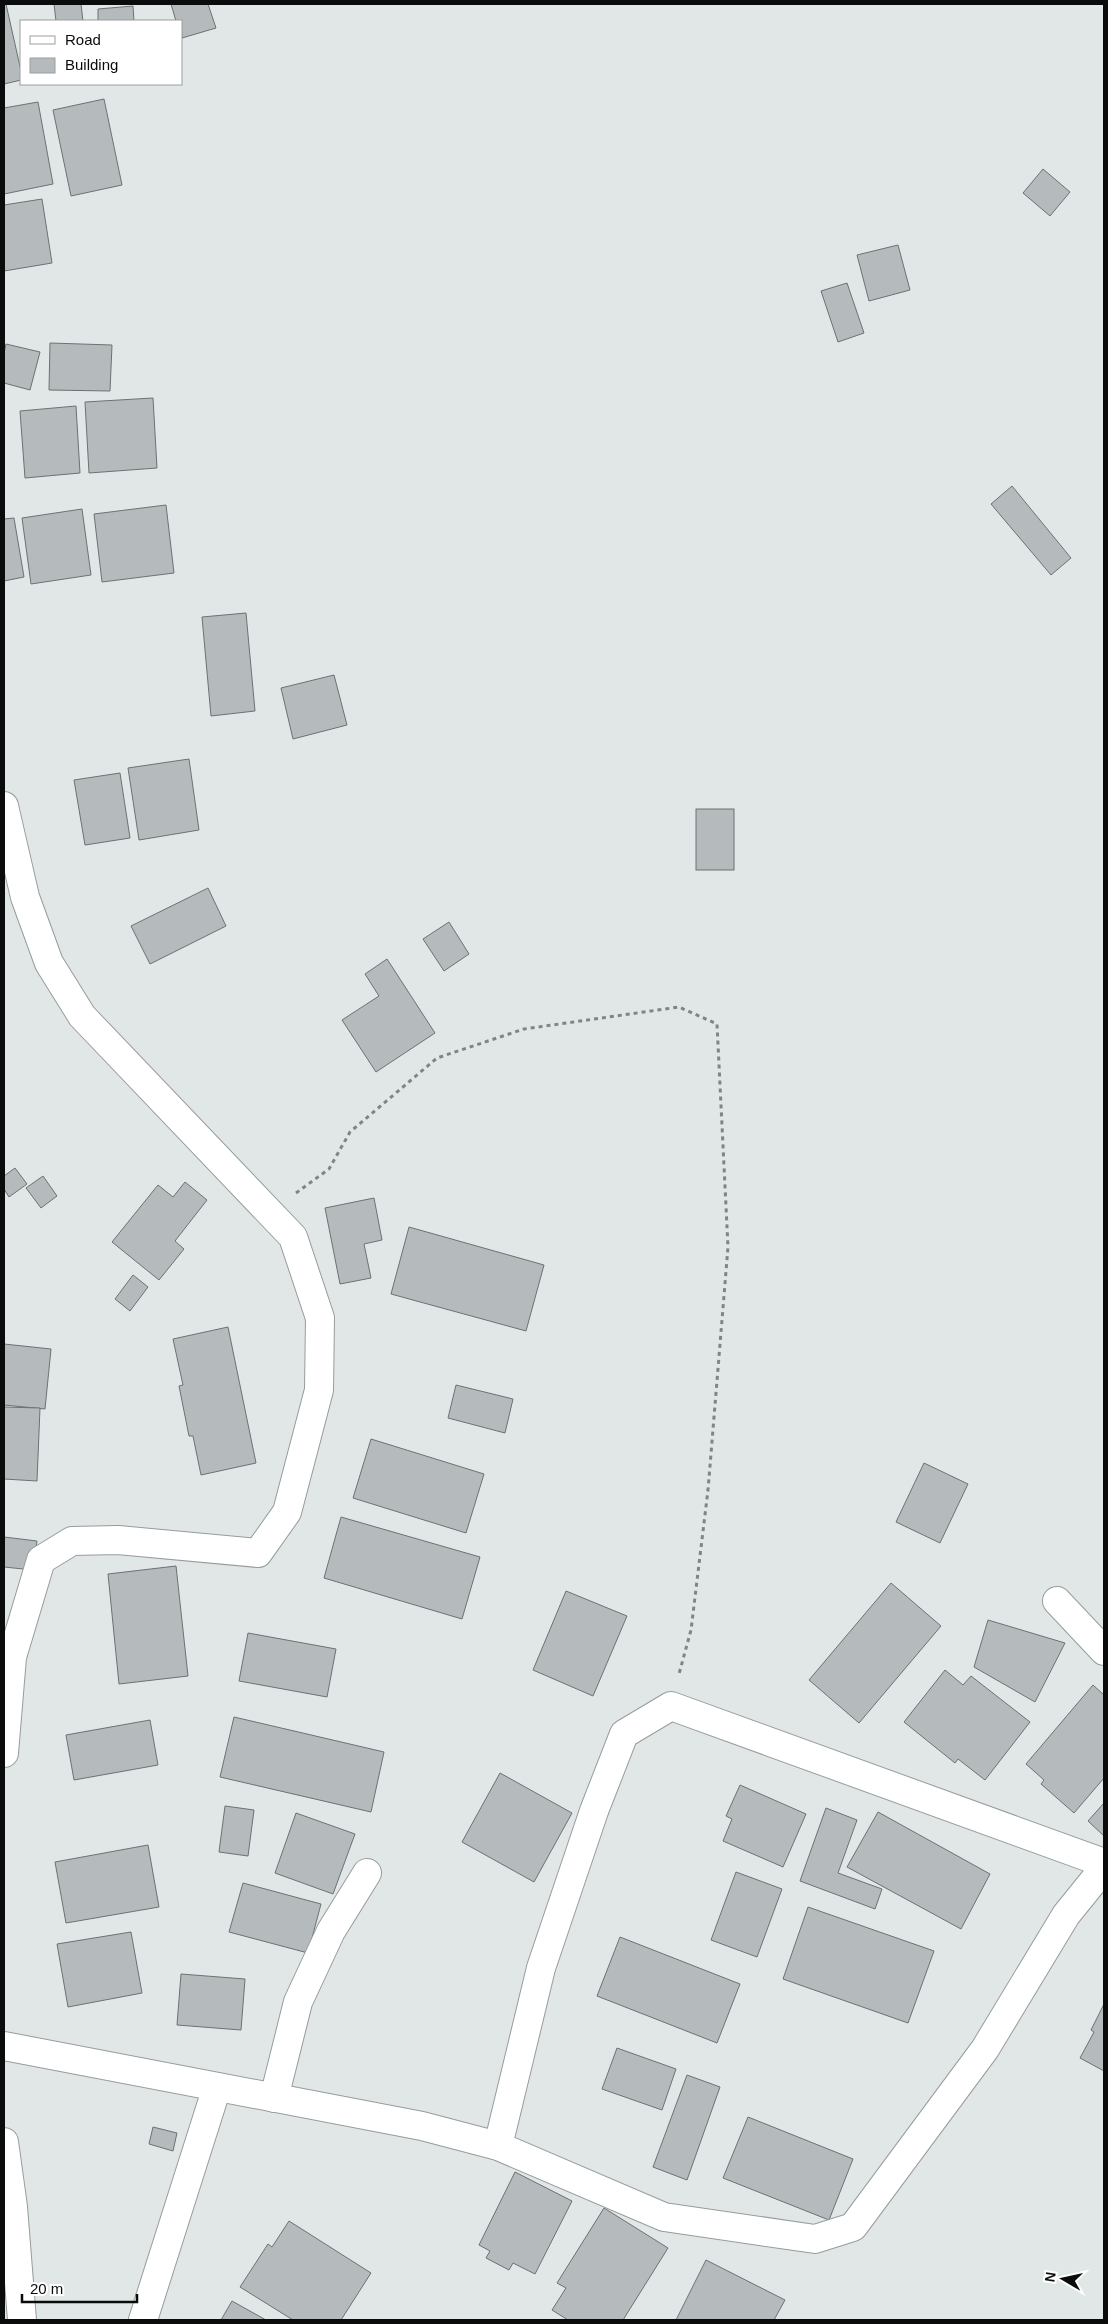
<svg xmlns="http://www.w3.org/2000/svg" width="1108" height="2324" font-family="Helvetica,sans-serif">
	<rect width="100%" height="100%" fill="#e1e7e7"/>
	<g fill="#b5babd" stroke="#6c7173">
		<path d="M4,4h2l15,67v9l-17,4z"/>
		<path d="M54,4h27l2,17h-27z"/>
		<path d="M171,4h37l8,24 -34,10 -1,-17h-5z"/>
		<path d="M133,6l1,15h-36v-12z"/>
		<path d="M104,99l18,86 -51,11 -18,-86z"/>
		<path d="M38,102l15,82 -49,10v-86z"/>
		<path d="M1043,169l27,23 -20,24 -27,-23z"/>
		<path d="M42,199l10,64 -48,8v-66z"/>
		<path d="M898,245l12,45 -41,11 -12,-46z"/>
		<path d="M847,283l17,50 -26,9 -17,-51z"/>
		<path d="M50,343l62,2 -2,46 -61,-1z"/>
		<path d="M6,344l34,8 -10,38 -26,-7v-30z"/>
		<path d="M153,398l4,70 -68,5 -4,-71z"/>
		<path d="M76,406l4,67 -55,5 -5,-67z"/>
		<path d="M1012,486l59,72 -20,17 -60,-71z"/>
		<path d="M166,505l8,68 -72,9 -8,-68z"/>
		<path d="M82,509l9,66 -60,9 -9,-66z"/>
		<path d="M14,518l10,59 -20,4v-62z"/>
		<path d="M246,613l9,98 -44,5 -9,-99z"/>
		<path d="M334,675l13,50 -54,14 -12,-51z"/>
		<path d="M189,759l10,71 -60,10 -11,-72z"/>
		<path d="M120,773l10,65 -45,7 -11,-65z"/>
		<rect x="696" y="809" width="38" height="61"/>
		<path d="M208,888l18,38 -76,38 -19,-38z"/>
		<path d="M449,922l20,32 -25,17 -21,-32z"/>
		<path d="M387,959l48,74 -59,39 -34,-52 37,-24 -14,-22z"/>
		<path d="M15,1168l12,16 -18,13 -5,-8v-13z"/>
		<path d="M43,1176l14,20 -16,12 -15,-20z"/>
		<path d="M185,1182l22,18 -32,41 9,8 -25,31 -47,-38 46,-57 15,12z"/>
		<path d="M374,1198l8,42 -18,4 7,34 -31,6 -15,-76z"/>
		<path d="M409,1227l135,38 -18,66 -135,-37z"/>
		<path d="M133,1275l15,12 -18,24 -15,-12z"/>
		<path d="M228,1327l28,136 -55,12 -8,-39h-4l-10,-50 4,-1 -10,-46z"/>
		<path d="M4,1344l47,5 -6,60 -41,-4z"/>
		<path d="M456,1385l57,14 -8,34 -57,-15z"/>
		<path d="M4,1407l36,1 -3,73 -33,-2z"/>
		<path d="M371,1439l113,35 -18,59 -113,-35z"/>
		<path d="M924,1463l44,21 -28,59 -44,-21z"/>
		<path d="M341,1517l139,40 -18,62 -138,-41z"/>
		<path d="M4,1537l33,4 -4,29 -29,-3z"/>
		<path d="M176,1566l12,110 -69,8 -11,-110z"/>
		<path d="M891,1583l50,43 -82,97 -50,-43z"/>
		<path d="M566,1591l61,25 -34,80 -60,-26z"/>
		<path d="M988,1620l77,23 -30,59 -61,-35z"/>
		<path d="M248,1633l88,16 -9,48 -88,-16z"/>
		<path d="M945,1670l18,15 8,-9 59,46 -45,58 -27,-21 -3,4 -51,-41z"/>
		<path d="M1093,1685l11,10v83l-30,35 -33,-29 3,-4 -18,-16z"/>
		<path d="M234,1717l150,35 -13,60 -151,-35z"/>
		<path d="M150,1720l8,45 -84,15 -8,-45z"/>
		<path d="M500,1773l72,40 -38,69 -72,-40z"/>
		<path d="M740,1785l66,29 -23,53 -60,-26 9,-22 -6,-3z"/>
		<path d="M1104,1803v33l-16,-15z"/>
		<path d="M225,1806l29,4 -6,46 -29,-4z"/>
		<path d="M826,1808l31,12 -19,53 44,16 -7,20 -75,-28z"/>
		<path d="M878,1812l112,62 -29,55 -114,-62z"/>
		<path d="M296,1813l59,21 -22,60 -58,-21z"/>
		<path d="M148,1845l11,62 -93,16 -11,-61z"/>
		<path d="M736,1872l46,17 -25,68 -46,-17z"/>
		<path d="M243,1883l78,21 -13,49 -79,-21z"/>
		<path d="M808,1907l126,44 -26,72 -125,-44z"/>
		<path d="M131,1932l11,61 -74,14 -11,-63z"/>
		<path d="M620,1937l120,47 -23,59 -120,-47z"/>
		<path d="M181,1974l64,5 -4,51 -64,-5z"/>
		<path d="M1104,2004v67l-24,-13 14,-26 -3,-2z"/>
		<path d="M617,2048l59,21 -14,41 -60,-21z"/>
		<path d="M687,2075l33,12 -33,93 -34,-13z"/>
		<path d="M748,2117l105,42 -24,61 -106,-42z"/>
		<path d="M153,2127l24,6 -4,18 -24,-7z"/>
		<path d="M515,2172l57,29 -37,73 -22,-11 -4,7 -23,-12 4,-7 -11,-6z"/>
		<path d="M604,2208l64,40 -45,72h-55l-16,-10 14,-22 -9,-5z"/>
		<path d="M289,2221l82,52 -30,47h-48l-53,-33 28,-43 4,3z"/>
		<path d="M706,2260l79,40 -11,20h-98z"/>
		<path d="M232,2301l34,19h-45z"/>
	</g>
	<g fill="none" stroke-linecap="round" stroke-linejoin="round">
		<defs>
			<g id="street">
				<path d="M4,806l21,91 24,66 33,53 211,221 27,81 -1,72 -32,122 -29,41 -140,-13 -46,1 -31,19 -29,97 -8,96"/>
				<path d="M1057,1601l47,50"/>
				<path d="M4,2046l418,80 76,20 166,71 151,22 38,-12 132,-178 81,-134 38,-47"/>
				<path d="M274,2098l24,-96 33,-71 36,-58"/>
				<path d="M4,2142l9,65 9,113"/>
				<path d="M498,2146l43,-178 53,-157 30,-77 47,-28 433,157"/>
				<path d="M143,2320l74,-233"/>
			</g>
		</defs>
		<use href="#street" stroke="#969c9c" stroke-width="30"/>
		<path stroke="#808484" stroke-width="3" stroke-dasharray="4 4" stroke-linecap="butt" d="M296,1193l33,-24 21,-37 87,-74 87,-29 155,-22 38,17 11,223 -20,243 -17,140 -12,44"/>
		<use href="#street" stroke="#fff" stroke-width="28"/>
	</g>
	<rect width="1108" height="2324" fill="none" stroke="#0a0c0c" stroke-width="10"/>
	<rect x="20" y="20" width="162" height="65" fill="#ffffff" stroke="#9d9e9e"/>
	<rect x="30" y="36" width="25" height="8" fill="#ffffff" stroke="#9d9e9e"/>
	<text x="65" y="45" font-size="15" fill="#0a0c0c">Road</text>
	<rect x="30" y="58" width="25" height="15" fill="#b5babd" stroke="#9d9e9e"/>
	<text x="65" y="70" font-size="15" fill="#0a0c0c">Building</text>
	<g transform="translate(1063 2279) rotate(279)" stroke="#ffffff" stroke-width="4" paint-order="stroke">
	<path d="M0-4L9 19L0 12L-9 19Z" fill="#0a0c0c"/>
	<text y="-8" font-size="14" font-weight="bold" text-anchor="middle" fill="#0a0c0c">N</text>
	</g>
	<path d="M22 2294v8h115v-8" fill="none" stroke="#0a0c0c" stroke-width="2.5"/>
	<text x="30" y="2294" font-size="15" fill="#0a0c0c" stroke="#ffffff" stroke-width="4" paint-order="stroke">20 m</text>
</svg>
